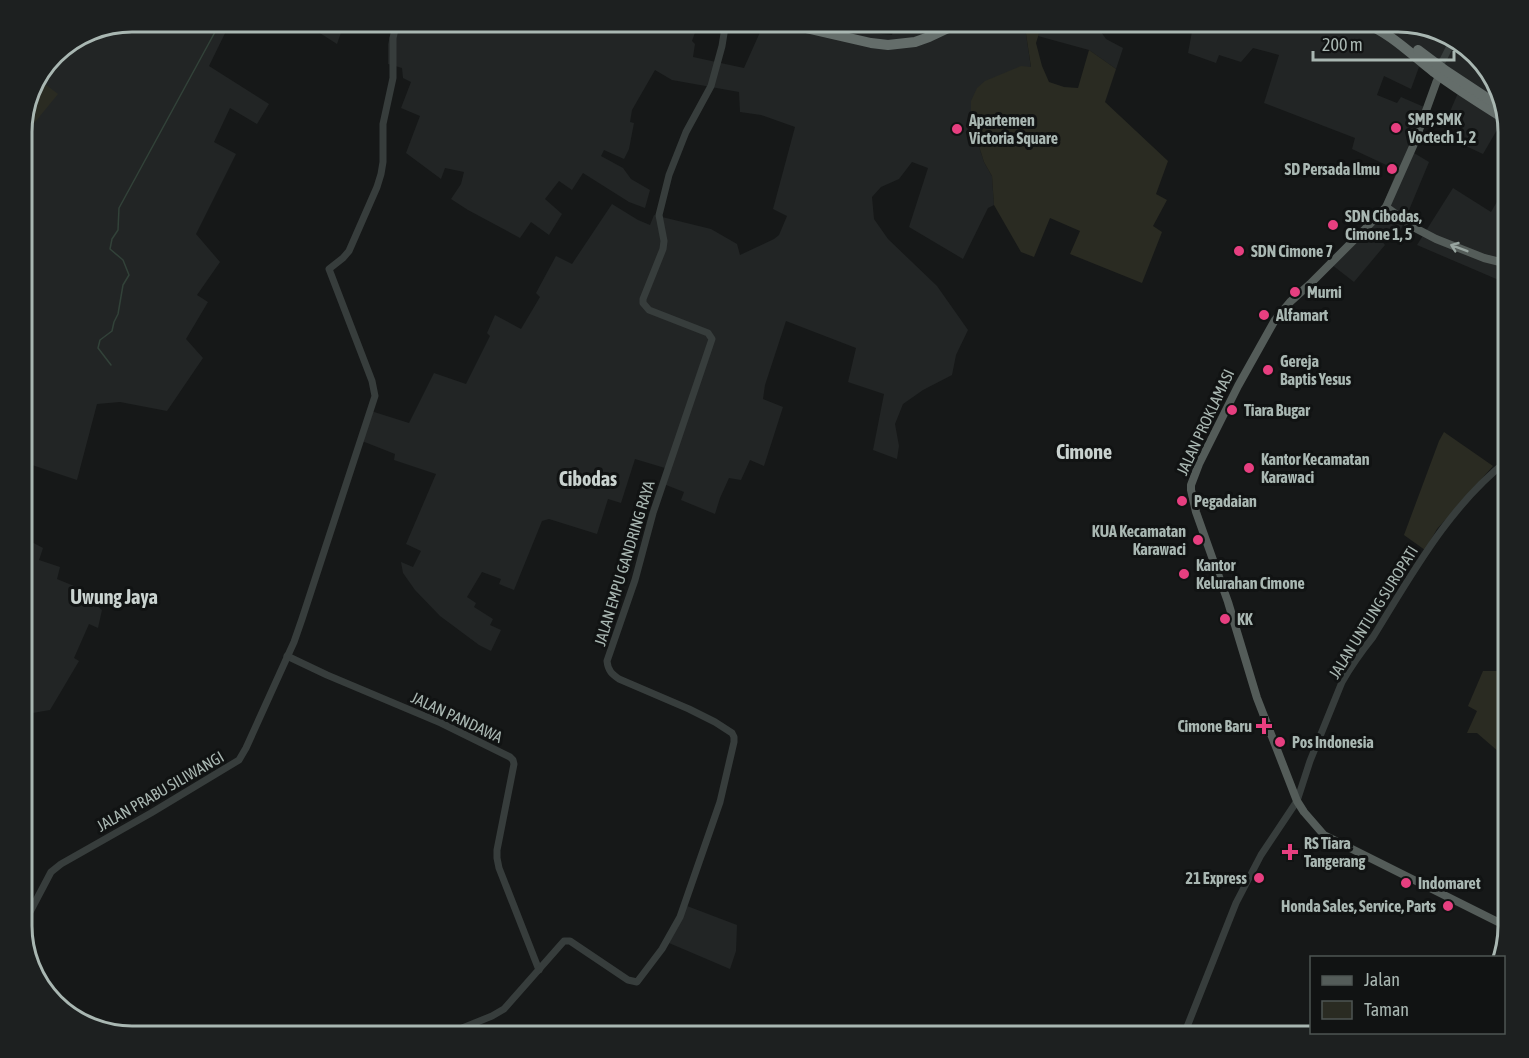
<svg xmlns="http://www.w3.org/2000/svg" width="1529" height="1058" font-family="'Asap Condensed',sans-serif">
	<rect width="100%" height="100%" fill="#161818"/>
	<g fill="#222525">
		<path d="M131,21h100l-22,45 60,38 -12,20 -27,-16 -16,34 22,12 -40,80 24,28 -23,33 11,7 -22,37 17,19 -36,53 -47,-9 -23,2 -20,76 -45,-15h-11v-341l32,-71 36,-24z"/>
		<path d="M301,21h44l-8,23z"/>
		<path d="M394,21h305l-7,20 3,3 -2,13 51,11 21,-47 32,5 2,-5h63l-2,11 32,3 4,-14h108l1,7 20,-1 6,41 -60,46 5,11 2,18 6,19 8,14 2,29 -6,3 -25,51 -54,-32 19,-59 -16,-6 -13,17 -18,8 -9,10 2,22 14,20 49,47 31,44 -12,25 -4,20 -29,15 -20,14 -8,20 4,22 -2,13 -24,-9 11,-56 -36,-12 8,-34 -70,-27 -21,64 -2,14 20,8 -19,59 -14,-6 -9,20 -12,-2 -9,20 -5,16 -34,-14 3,-8 -23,-9 4,-15 -30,-9 -14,44 -13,-4 -11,35 -48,-15 -7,2 -28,69 -15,-6 2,-5 -19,-7 -15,25 9,6 -2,4 19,12 -3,6 11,5 -10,21 -12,-6 -39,-29 -25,-26 -12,-17 -2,-11 12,5 8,-16 -15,-7 30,-70 -42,-14 1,-6 -33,-13 9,-30 38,12 25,-50 32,11 24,-48 -3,-3 8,-18 26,14 19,-32 -4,-4 20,-37 16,8 40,-60 26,16 12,5 4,-10 57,14 26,15 3,11 34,-16 5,-4 8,-19 -14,-7 22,-82 -34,-12 -21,-3 -1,-20 -67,-12 -17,-10 -23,40 -2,12 4,1 -5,26 -5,10 -20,-9 -3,6 22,12 8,11 19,11 -5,18 -16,-6 -46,-29 -11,17 -13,-9 -14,18 17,15 -13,21 -18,-13 -11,16 -52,-28 -17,-11 10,-15 3,-12 -19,-4 -4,11 -35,-26 14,-37 -19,-8 10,-26 -8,-4 -1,-10 -14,-4v-20z"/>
		<path d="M1043,21h58l-2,8 7,10 17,9 -7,21 -27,-19 -51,-14z"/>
		<path d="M1181,21h154l29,4 2,-4h32l61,19 34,36 14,50 -6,-3 -18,31 -28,-13 6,-12 -16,-6 13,-30 -39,-26 -8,22 -27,-13 -7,19 20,8 4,-6 30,13 -17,43 15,9 -30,72 -6,-4 -12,10 4,5 -31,37 -27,-21 31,-27 21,-19 18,-45 -45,-21 3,-11 -91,-35 15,-48 -26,-7 -12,14 -22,-7 -3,8 -28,-10 5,-27z"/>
		<path d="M1508,183v101l-91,-39 36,-57 38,24z"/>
		<path d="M21,535l7,5 15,8 -4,12 21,7 -3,12 34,14 -1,7 12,10 -4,18 -9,-4 -15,34 5,3 -29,49 -29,5z"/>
		<path d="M687,906l50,19 -1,26 -6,18 -61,-26z"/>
	</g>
	<g fill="#2a2b22">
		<path d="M1004,21h39l-7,22 6,23 7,16 15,5 14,1 11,-38 27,19 -11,33 63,59 -12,33 11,6 -14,26 9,6 -20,51 -72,-29 10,-23 -30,-13 -16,39 -13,-5 -27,-47 -2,-29 -8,-14 -6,-19 -2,-18 -5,-11v-13l6,-13 8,-7 36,-15 10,1 -6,-40 -21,1z"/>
		<path d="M41,81l17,13 -36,44h-1v-14z"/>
		<path d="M1444,432l49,34 -56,63 -12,21 -21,-15 35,-94z"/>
		<path d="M1483,671h25v63l-9,18 -22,-19h-10l10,-22 -9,-5z"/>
	</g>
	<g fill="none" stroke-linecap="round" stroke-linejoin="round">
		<path stroke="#324239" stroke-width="1.5" d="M111,365l-13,-17 2,-8 12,-9 2,-9 4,-8 5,-29 6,-10 -6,-15 -13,-11 2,-10 6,-9 1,-22 102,-187"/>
		<g stroke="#373d3c" stroke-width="7">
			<path d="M1439,68l15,-30"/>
			<path d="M287,656l40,19 114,48 69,34 3,3 1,4 -17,86v8l2,10 40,102"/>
			<path d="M21,929l30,-57 10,-8 90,-51 88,-53 7,-12 48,-106 8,-23 73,-223 -3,-15 -43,-112 14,-11 6,-7 28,-64 4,-13 2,-12v-38l10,-46v-40l4,-17"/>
			<path d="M440,1037l52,-21 12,-7 60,-68h6l58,39 9,2 25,-33 18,-32 40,-115 14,-60v-5l-2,-4 -17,-11 -26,-13 -70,-30c-7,-5 -11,-8 -12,-18l28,-81 18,-67 59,-174 -4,-6 -59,-23 -6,-7v-4l20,-50 1,-8 -5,-26 10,-40 17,-43 25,-46 11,-40 4,-25"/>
			<path d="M1183,1037l53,-134 25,-48 36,-54 13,-40 32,-79c9,-16 19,-30 31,-45 39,-63 76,-131 135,-177"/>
		</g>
		<g stroke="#545c59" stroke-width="8">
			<path d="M1441,72l-5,11 -22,61 -28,63 -9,10 -67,67 -20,18 -15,18 -37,66 -39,78 -8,21v5l5,22 32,90 29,96 40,103 7,11 20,23 184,92"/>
			<path d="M1386,207l29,21 21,11 48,19 24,6"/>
		</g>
		<g stroke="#646d6a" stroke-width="10">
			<path d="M775,21l96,22 17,2 27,-3 14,-5 34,-16"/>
			<path d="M806,21l20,5"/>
			<path d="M1361,21c28,11 50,33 73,51 23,17 47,32 71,47"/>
			<path d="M929,30l17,-9"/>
			<path d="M1418,50l28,21 56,37"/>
		</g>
	</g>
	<defs><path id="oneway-shaft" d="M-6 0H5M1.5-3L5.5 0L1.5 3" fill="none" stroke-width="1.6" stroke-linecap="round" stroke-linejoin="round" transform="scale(1.5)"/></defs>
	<use stroke="#98a5a0" href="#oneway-shaft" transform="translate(1459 248) rotate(-159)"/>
	<g fill="#e73f80" stroke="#111313" stroke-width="2">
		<circle cx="1396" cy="128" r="6"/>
		<circle cx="957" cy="129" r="6"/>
		<circle cx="1392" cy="169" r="6"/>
		<circle cx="1333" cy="225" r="6"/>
		<circle cx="1239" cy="251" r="6"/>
		<circle cx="1295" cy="292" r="6"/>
		<circle cx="1264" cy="315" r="6"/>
		<circle cx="1268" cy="370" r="6"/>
		<circle cx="1232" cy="410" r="6"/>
		<circle cx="1249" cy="468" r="6"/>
		<circle cx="1182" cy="501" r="6"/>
		<circle cx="1198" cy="540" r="6"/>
		<circle cx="1184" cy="574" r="6"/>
		<circle cx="1225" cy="619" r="6"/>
		<path d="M1261 717h6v6h6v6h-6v6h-6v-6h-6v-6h6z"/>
		<circle cx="1280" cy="742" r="6"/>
		<path d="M1287 843h6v6h6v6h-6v6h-6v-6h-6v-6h6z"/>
		<circle cx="1259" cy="878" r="6"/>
		<circle cx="1406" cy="883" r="6"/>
		<circle cx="1448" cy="906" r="6"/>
	</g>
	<g text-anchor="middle" stroke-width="6" stroke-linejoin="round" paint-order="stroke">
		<g font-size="16" font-weight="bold" fill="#a9b7b2" stroke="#111313" text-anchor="start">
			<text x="1408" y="125">SMP, SMK<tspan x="1408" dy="18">Voctech 1, 2</tspan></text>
			<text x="969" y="126">Apartemen<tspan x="969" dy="18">Victoria Square</tspan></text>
			<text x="1380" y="175" text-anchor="end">SD Persada Ilmu</text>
			<text x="1345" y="222">SDN Cibodas,<tspan x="1345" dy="18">Cimone 1, 5</tspan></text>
			<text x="1251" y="257">SDN Cimone 7</text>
			<text x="1307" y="298">Murni</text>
			<text x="1276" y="321">Alfamart</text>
			<text x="1280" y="367">Gereja<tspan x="1280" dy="18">Baptis Yesus</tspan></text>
			<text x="1244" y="416">Tiara Bugar</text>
			<text x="1261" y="465">Kantor Kecamatan<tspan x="1261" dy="18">Karawaci</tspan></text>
			<text x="1194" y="507">Pegadaian</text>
			<text x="1186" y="537" text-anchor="end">KUA Kecamatan<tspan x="1186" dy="18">Karawaci</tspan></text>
			<text x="1196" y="571">Kantor<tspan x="1196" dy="18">Kelurahan Cimone</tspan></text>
			<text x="1237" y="625">KK</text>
			<text x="1252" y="732" text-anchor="end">Cimone Baru</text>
			<text x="1292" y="748">Pos Indonesia</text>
			<text x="1304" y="849">RS Tiara<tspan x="1304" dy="18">Tangerang</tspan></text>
			<text x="1247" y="884" text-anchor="end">21 Express</text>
			<text x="1418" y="889">Indomaret</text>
			<text x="1436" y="912" text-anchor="end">Honda Sales, Service, Parts</text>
		</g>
		<g font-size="16" fill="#a9b7b2" stroke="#111313">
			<text transform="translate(1205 422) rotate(-65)" y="6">JALAN PROKLAMASI</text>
			<text transform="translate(624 563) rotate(-73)" y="6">JALAN EMPU GANDRING RAYA</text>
			<text transform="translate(1373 612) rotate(-58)" y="6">JALAN UNTUNG SUROPATI</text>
			<text transform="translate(457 717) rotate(25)" y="6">JALAN PANDAWA</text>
			<text transform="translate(160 791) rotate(-30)" y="6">JALAN PRABU SILIWANGI</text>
		</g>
		<g font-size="20" font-weight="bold" fill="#cad3d0" stroke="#111313">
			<text x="1084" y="459">Cimone</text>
			<text x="588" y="486">Cibodas</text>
			<text x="114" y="604">Uwung Jaya</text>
		</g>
	</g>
	<path d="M0 0H1529V1058H0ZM132 32H1398A100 100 0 0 1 1498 132V926A100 100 0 0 1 1398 1026H132A100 100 0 0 1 32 926V132A100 100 0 0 1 132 32Z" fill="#1d2020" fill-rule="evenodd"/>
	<path fill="none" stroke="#a9b7b2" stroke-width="3" d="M132 32H1398A100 100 0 0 1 1498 132V926A100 100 0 0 1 1398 1026H132A100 100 0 0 1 32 926V132A100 100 0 0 1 132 32Z"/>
	<rect x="1310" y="956" width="195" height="78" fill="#111313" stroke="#4e5553" stroke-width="1.5"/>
	<rect x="1322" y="976" width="30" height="9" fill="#545c59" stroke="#4e5553" stroke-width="1.5"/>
	<text x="1364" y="986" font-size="18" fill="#a9b7b2">Jalan</text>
	<rect x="1322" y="1001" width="30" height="18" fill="#2a2b22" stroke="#4e5553" stroke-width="1.5"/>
	<text x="1364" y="1016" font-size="18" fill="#a9b7b2">Taman</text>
	<path d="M1313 51v9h141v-9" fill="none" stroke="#a9b7b2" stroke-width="3"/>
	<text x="1322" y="51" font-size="18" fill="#a9b7b2" stroke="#111313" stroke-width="4.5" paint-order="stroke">200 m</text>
</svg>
